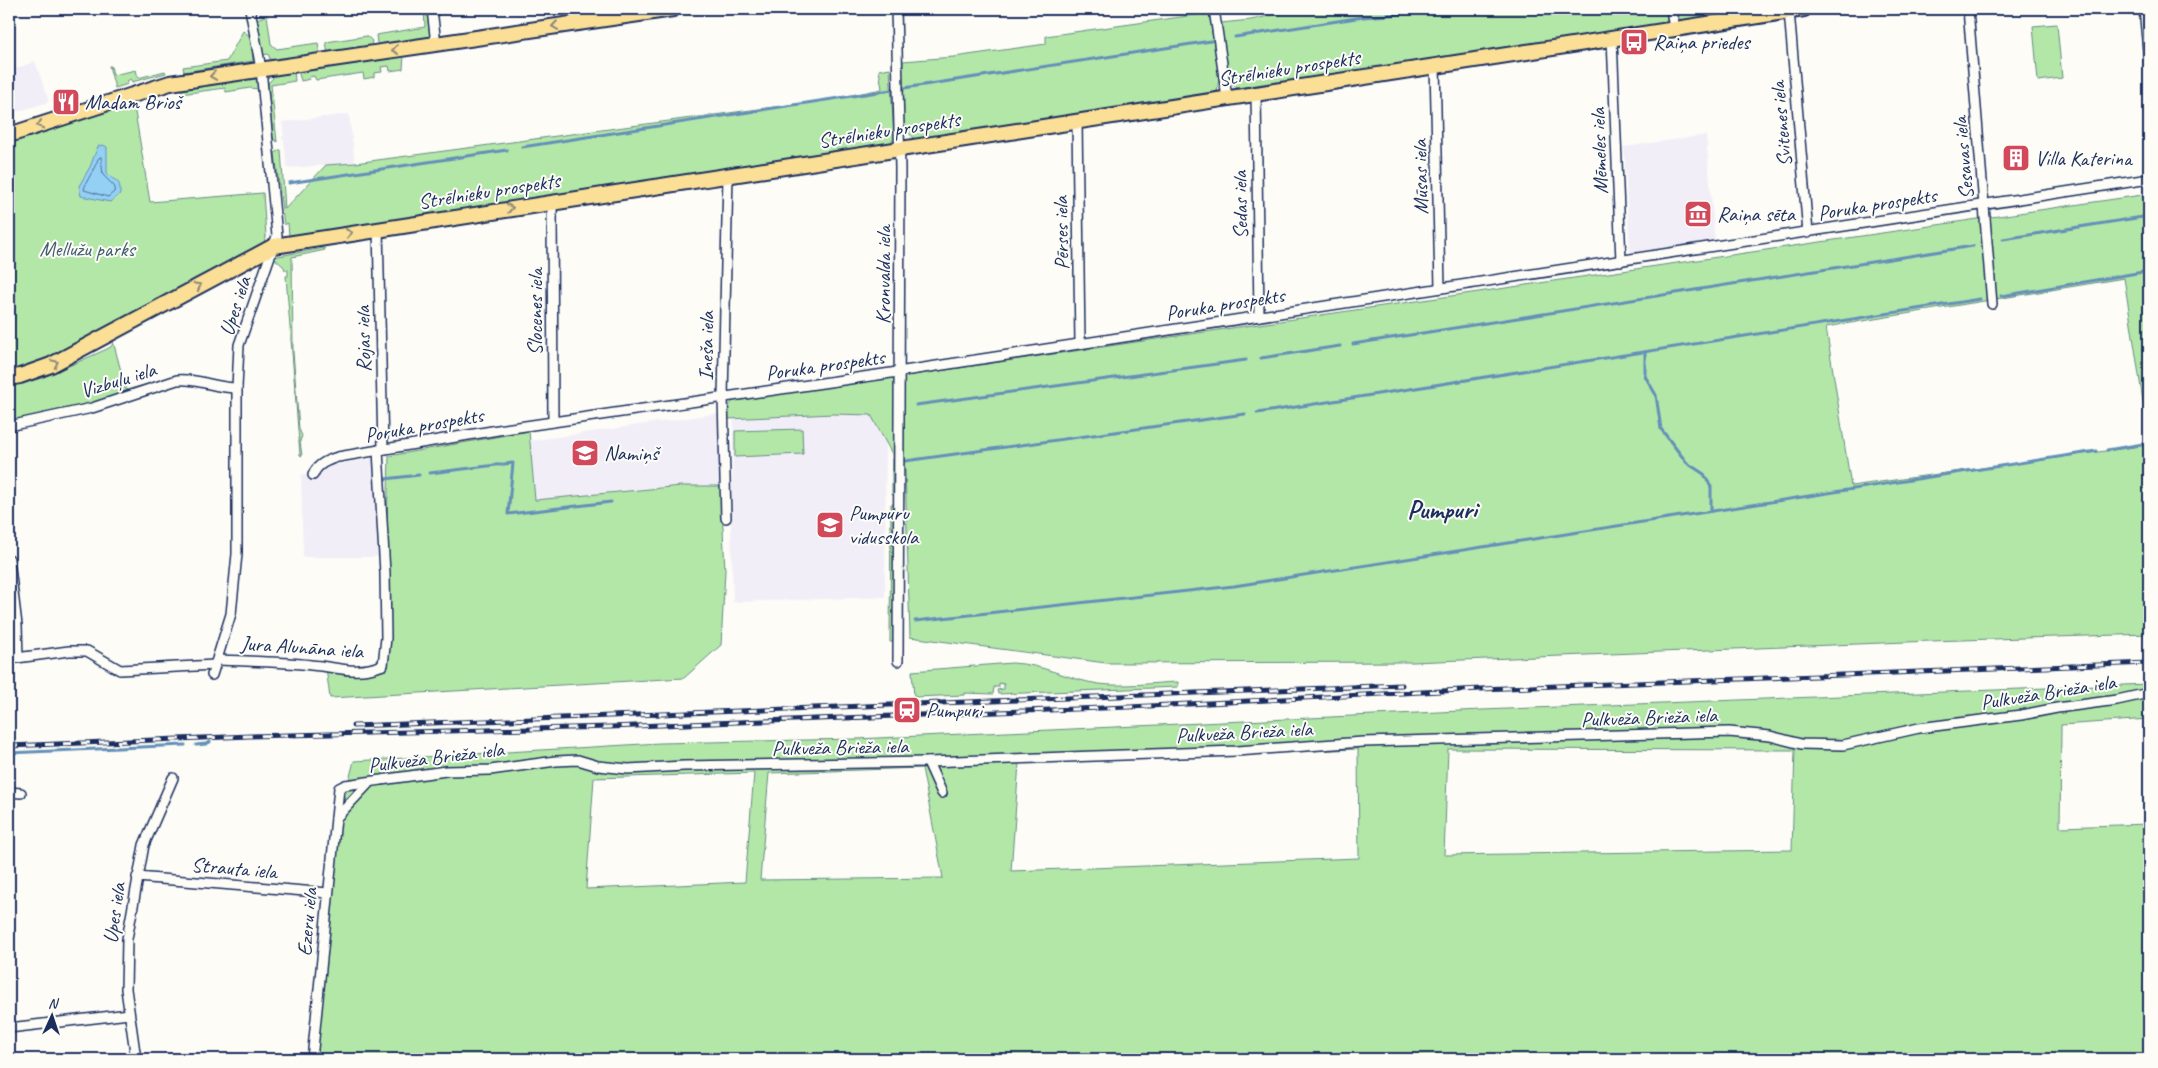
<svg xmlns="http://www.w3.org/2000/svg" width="2158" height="1068" font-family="Caveat,sans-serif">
	<rect width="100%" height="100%" fill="#fdfcf7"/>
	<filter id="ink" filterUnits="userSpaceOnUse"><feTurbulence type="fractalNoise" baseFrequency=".02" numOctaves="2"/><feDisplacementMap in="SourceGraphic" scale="10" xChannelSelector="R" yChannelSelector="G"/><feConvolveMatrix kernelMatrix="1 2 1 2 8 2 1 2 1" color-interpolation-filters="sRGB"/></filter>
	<g filter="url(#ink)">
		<g fill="#f2eef7">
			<path d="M35,61l14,41 -40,12v-42z"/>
			<path d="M349,114l6,49 -68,5 -3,-28 -2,-1v-3h2l-2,-14z"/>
			<path d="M1706,135l9,107 -85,11 -6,-106z"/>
			<path d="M886,396l-1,201 -152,5 -2,-73 3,-122z"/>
			<path d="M720,413l1,73h-40l-146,14 -5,-59z"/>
			<path d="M375,458l4,99h-76l-2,-82 18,-1 2,-7z"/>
		</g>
		<g fill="#b3e7a8" stroke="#678b83" fill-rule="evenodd">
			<path d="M424,9h5l2,15 -2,14 -3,2 -45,7 -4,-4 -1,-8 49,-8z"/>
			<path d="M1299,9h367l2,10 -4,6 -424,65 -8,-6 -3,-8 -8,-53 30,-3z"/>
			<path d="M1675,9h90l-84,12z"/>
			<path d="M1209,13l10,65 -2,15 -300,47c-23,-12 -15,-56 -14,-79l51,-4 92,-13v-8z"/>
			<path d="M267,15l4,29 6,5 41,-6 2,13 -49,5 -3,-7 -6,1 -5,-36z"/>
			<path d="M2057,24l5,54 -24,3 -5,-55z"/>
			<path d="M243,31l8,6 2,24 -69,11 -1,-5 44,-6z"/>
			<path d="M367,36l5,5 -2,8 -42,6 -2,-13z"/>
			<path d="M404,55l-1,14 -13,2 -1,-5 -8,1 1,5 -8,1v4l-10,2 -1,-6 -47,7 -2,-4 -5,1 1,2 -9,2 -3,-11z"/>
			<path d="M109,66h2l2,9 23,-5 2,8 27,-7 1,2 -34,9 -1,-3 -4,2 1,3 -13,4z"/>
			<path d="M890,68l4,70 -5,7 -589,92 -11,-1 -1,-13 -4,2 -9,-72 4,-3h2l4,59 41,-44 29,-2 471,-63 56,-11 -3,-19z"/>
			<path d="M294,71l1,10 -24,4 6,57 -4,-4 -5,-55 5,-5 -1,-3z"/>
			<path d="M252,77l5,4 1,8 -8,-1 -24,4 -1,-4 -44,6v-6z"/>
			<path d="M133,100l17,102 113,-9 3,43 -3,9 -213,114 -41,13v-231z"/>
			<path d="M2149,194v246l-25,-162 -298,49 25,159 298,-41v189l-218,7 -518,21 -307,1 -196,-26 -5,-170 -10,-7 -1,34 -2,1v-41l-21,-39 -38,-1 -105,5v-12l5,-6 27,-4z"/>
			<path d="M324,248l1,2 -33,7 1,94 6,78 3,7 -2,5 2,15 -2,-1 -14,-179h2v-6h-3l-1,-3 -11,-10z"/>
			<path d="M113,341l13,49 47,-13 -83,28 -81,19v-38l33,-8 65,-29 5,-3z"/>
			<path d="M802,429l1,25 -68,3v-26z"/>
			<path d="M529,431l6,69 146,-14h40l4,85 -4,74 -37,33 -354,20 -4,-30 57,-3 6,-209z"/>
			<path d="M891,504h4l-2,138h-3z"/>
			<path d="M1012,663c31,1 57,17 87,21 25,3 53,-1 79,-2v5l-180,7 -1,-4 7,-1v-5l-5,-1v4h-5l-1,7 -28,-1v2l-51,2 -2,-26z"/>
			<path d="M2149,684v35l-88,6 -1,102 89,-3v235h-1832l19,-228 18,-70 306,-18 196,-4 626,-29zM1358,749l1,109 -348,13 8,-108zM1448,749l347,1 -3,100 -348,5zM922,768l21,110 -183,2 9,-107zM754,773l-9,109 -159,7 8,-111z"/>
		</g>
		<path fill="#94d0f4" stroke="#6490b8" d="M103,145l4,2v26c8,10 14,5 13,21l-10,8 -29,-6 -2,-10 11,-19 8,-21z"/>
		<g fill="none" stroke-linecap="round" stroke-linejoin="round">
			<path stroke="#4b6f9a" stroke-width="1" d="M101,157l2,18 12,12 -1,5 -6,5 -24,-7c1,-8 11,-21 14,-31z"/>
			<g stroke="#6490b8" stroke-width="3">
				<path d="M1235,37l128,-20 103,-8"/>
				<path d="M904,88l307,-47"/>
				<path d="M522,147l369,-57"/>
				<path d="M289,183l218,-33"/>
				<path d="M2003,239l146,-23"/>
				<path d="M2001,296l148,-25"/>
				<path d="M1353,344l620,-98"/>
				<path d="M1645,353v23l11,19 5,34 26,34 17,11 7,13v23"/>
				<path d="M1261,358l79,-12"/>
				<path d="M916,405l330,-45"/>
				<path d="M1257,413l723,-114"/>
				<path d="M2107,450l42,-7"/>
				<path d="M905,461l340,-47"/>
				<path d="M430,473l83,-10 -5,51 103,-12"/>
				<path d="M385,479l34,-4"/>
				<path d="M915,621l319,-35 862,-135"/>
				<path d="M196,745l10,-1 4,-2"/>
				<path d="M9,753l176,-8"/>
			</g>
			<defs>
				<g id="minor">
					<path d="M432,9l4,35"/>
					<path d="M575,9l1,14"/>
					<path d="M896,9l4,159 -2,493"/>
					<path d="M1214,9l13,89"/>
					<path d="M1671,9l3,20"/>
					<path d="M1968,9l24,295"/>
					<path d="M2144,9l5,52"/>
					<path d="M1789,11l19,222"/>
					<path d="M1612,38l9,223"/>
					<path d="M1435,65l5,223"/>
					<path d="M1256,93l3,223"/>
					<path d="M1077,121l3,223"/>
					<path d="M552,202l1,220"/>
					<path d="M378,228l5,221"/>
					<path d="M9,426l83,-18 85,-28c20,-2 39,8 60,8"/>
					<path d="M313,475c4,-11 15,-15 25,-18l160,-27 393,-57 1258,-194"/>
					<path d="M726,518l-3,-121 5,-222"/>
					<path d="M9,559l8,66 1,33"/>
					<path d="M9,659l60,-8h18l33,19 95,-5"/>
					<path d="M218,660c31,1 62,2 93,5 29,2 42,11 72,0l3,-27 -1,-65 -7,-123"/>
					<path d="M212,675l19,-61 6,-60v-166l2,-43 38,-109 -16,-167 -11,-60"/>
					<path d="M928,762l14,31"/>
					<path d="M9,792l12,1"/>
					<path d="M336,818l32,-34"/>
					<path d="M137,877l191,16"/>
					<path d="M9,1028l120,-14"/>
					<path d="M136,1059l-10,-70 1,-50 17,-94 29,-67"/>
					<path d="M312,1059l27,-271 6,-3 101,-14 44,-1 66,-9 22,-1 20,6 30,3 56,-3 244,-4 309,-11 126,-9 366,-10 41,4 31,8 42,1 76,-17 102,-13 36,-7 60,-8 32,-7"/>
				</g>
				<g id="primary">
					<path d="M9,135l161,-52 503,-74"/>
					<path d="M9,378l11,-2 31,-11 223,-119 1530,-237"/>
				</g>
			</defs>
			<use href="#minor" stroke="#1b2f5e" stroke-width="12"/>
			<use href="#primary" stroke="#1b2f5e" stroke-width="18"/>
			<use href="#minor" stroke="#fdfcf7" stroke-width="9"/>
			<use href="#primary" stroke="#fbdf96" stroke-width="14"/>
			<defs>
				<g id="rail">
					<path d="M353,726l1049,-41"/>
					<path d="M9,746l241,-10 360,-9 519,-20 352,-18 668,-26"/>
				</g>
			</defs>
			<use href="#rail" stroke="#1b2f5e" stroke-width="5"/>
			<use href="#rail" stroke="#fdfcf7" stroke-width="3" stroke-dasharray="9" stroke-linecap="butt"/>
		</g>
		<defs><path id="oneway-chevron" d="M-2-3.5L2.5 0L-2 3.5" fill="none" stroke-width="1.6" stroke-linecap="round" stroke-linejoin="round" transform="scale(1.25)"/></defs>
		<g stroke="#8b877a">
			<use href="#oneway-chevron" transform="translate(555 26) rotate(172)"/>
			<use href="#oneway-chevron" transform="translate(395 50) rotate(172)"/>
			<use href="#oneway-chevron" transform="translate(213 76) rotate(172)"/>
			<use href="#oneway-chevron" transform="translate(40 125) rotate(163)"/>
			<use href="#oneway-chevron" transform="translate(510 208) rotate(-9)"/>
			<use href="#oneway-chevron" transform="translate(349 233) rotate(-10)"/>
			<use href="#oneway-chevron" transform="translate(198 286) rotate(-28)"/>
			<use href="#oneway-chevron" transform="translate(55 363) rotate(-26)"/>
		</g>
	</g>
	<defs>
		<symbol id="bus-square" viewBox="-11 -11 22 22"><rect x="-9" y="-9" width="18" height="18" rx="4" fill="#d1495b" stroke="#fdfcf7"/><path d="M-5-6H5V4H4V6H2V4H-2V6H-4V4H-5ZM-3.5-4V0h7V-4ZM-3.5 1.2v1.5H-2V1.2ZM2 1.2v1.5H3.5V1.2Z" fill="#fff"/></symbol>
		<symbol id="restaurant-square" viewBox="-11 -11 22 22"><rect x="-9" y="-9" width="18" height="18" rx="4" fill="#d1495b" stroke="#fdfcf7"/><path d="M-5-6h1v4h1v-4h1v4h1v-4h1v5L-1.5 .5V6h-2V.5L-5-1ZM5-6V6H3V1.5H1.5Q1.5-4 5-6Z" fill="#fff"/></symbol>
		<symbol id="building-square" viewBox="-11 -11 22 22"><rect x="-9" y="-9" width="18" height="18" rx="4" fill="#d1495b" stroke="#fdfcf7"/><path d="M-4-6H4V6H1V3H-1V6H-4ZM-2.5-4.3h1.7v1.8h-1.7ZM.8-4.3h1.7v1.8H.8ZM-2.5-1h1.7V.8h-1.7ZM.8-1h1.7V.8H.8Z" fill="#fff"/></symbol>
		<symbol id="museum-square" viewBox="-11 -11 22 22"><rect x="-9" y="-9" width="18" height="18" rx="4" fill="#d1495b" stroke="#fdfcf7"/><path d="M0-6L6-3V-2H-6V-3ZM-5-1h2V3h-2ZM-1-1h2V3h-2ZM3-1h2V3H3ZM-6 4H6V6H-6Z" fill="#fff"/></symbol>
		<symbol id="school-square" viewBox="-11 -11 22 22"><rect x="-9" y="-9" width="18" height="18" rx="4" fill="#d1495b" stroke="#fdfcf7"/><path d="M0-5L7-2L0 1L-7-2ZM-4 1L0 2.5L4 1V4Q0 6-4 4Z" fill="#fff"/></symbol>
		<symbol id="station-square" viewBox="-11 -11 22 22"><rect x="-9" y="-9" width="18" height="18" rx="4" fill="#d1495b" stroke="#fdfcf7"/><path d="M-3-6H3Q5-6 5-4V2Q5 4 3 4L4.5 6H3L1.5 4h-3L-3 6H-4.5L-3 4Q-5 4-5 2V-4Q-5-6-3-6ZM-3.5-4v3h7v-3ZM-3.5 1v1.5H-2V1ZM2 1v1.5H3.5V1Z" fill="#fff"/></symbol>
	</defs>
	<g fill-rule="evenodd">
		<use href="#bus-square" x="1618" y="26" width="32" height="32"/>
		<use href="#restaurant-square" x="50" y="86" width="32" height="32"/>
		<use href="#building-square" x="2000" y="142" width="32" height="32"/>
		<use href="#museum-square" x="1682" y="198" width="32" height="32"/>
		<use href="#school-square" x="569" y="437" width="32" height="32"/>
		<use href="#school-square" x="814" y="509" width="32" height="32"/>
		<use href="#station-square" x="891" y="694" width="32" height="32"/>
	</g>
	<g text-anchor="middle" stroke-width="4" stroke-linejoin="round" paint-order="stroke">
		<g font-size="21" fill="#1b2f5e" stroke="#fdfcf7" text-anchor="start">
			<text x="1653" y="49">Raiņa priedes</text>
			<text x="85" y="109">Madam Brioš</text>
			<text x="2035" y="165">Villa Katerina</text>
			<text x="1717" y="221">Raiņa sēta</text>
			<text x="604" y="460">Namiņš</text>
			<text x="849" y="520">Pumpuru<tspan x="849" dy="24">vidusskola</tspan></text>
			<text x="926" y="717">Pumpuri</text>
		</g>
		<g font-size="21" fill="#1b2f5e" stroke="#fdfcf7">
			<text transform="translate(1289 68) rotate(-9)" y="7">Strēlnieku prospekts</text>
			<text transform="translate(1781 124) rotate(-95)" y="7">Svitenes iela</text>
			<text transform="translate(889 130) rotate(-9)" y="7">Strēlnieku prospekts</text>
			<text transform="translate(1599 151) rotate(-92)" y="7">Mēmeles iela</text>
			<text transform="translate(1963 158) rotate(-95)" y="7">Sesavas iela</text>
			<text transform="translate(1420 177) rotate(-91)" y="7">Mūsas iela</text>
			<text transform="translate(489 191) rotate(-9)" y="7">Strēlnieku prospekts</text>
			<text transform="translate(1877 204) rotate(-9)" y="7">Poruka prospekts</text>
			<text transform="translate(1240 205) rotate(-91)" y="7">Sedas iela</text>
			<text transform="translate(1061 233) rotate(-91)" y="7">Pērses iela</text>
			<text transform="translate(883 275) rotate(-90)" y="7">Kronvalda iela</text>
			<text transform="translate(1225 304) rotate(-9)" y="7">Poruka prospekts</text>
			<text transform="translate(235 306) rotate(-72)" y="7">Upes iela</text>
			<text transform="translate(535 312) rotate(-90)" y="7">Slocenes iela</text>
			<text transform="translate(363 339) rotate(-91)" y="7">Rojas iela</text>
			<text transform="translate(706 346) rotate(-89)" y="7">Ineša iela</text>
			<text transform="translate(825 365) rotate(-8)" y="7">Poruka prospekts</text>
			<text transform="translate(118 380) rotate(-17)" y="7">Vizbuļu iela</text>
			<text transform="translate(424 425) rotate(-10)" y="7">Poruka prospekts</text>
			<text transform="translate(302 647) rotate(4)" y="7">Jura Alunāna iela</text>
			<text transform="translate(2048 692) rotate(-9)" y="7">Pulkveža Brieža iela</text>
			<text transform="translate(1649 717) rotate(-2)" y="7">Pulkveža Brieža iela</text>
			<text transform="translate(1244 732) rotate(-3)" y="7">Pulkveža Brieža iela</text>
			<text transform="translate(840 747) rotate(-1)" y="7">Pulkveža Brieža iela</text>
			<text transform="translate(436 757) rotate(-7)" y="7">Pulkveža Brieža iela</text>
			<text transform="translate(234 868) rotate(5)" y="7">Strauta iela</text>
			<text transform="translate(114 913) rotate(-82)" y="7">Upes iela</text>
			<text transform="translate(307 922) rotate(-85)" y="7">Ezeru iela</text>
		</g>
		<g font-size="21" fill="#415d70" stroke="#fdfcf7">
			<text x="87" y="256">Mellužu parks</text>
		</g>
		<g font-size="26" font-weight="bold" fill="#1b2f5e" stroke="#fdfcf7">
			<text x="1442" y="518">Pumpuri</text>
		</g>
	</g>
	<rect width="2158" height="1068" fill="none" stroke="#fdfcf7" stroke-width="30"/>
	<rect x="15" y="15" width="2128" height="1038" fill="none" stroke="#1b2f5e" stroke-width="2" filter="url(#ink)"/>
	<g transform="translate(52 1016) rotate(3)" stroke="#fdfcf7" stroke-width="4" paint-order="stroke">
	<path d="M0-4L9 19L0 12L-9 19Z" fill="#1b2f5e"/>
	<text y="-8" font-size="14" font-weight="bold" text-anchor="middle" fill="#1b2f5e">N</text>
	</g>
</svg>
